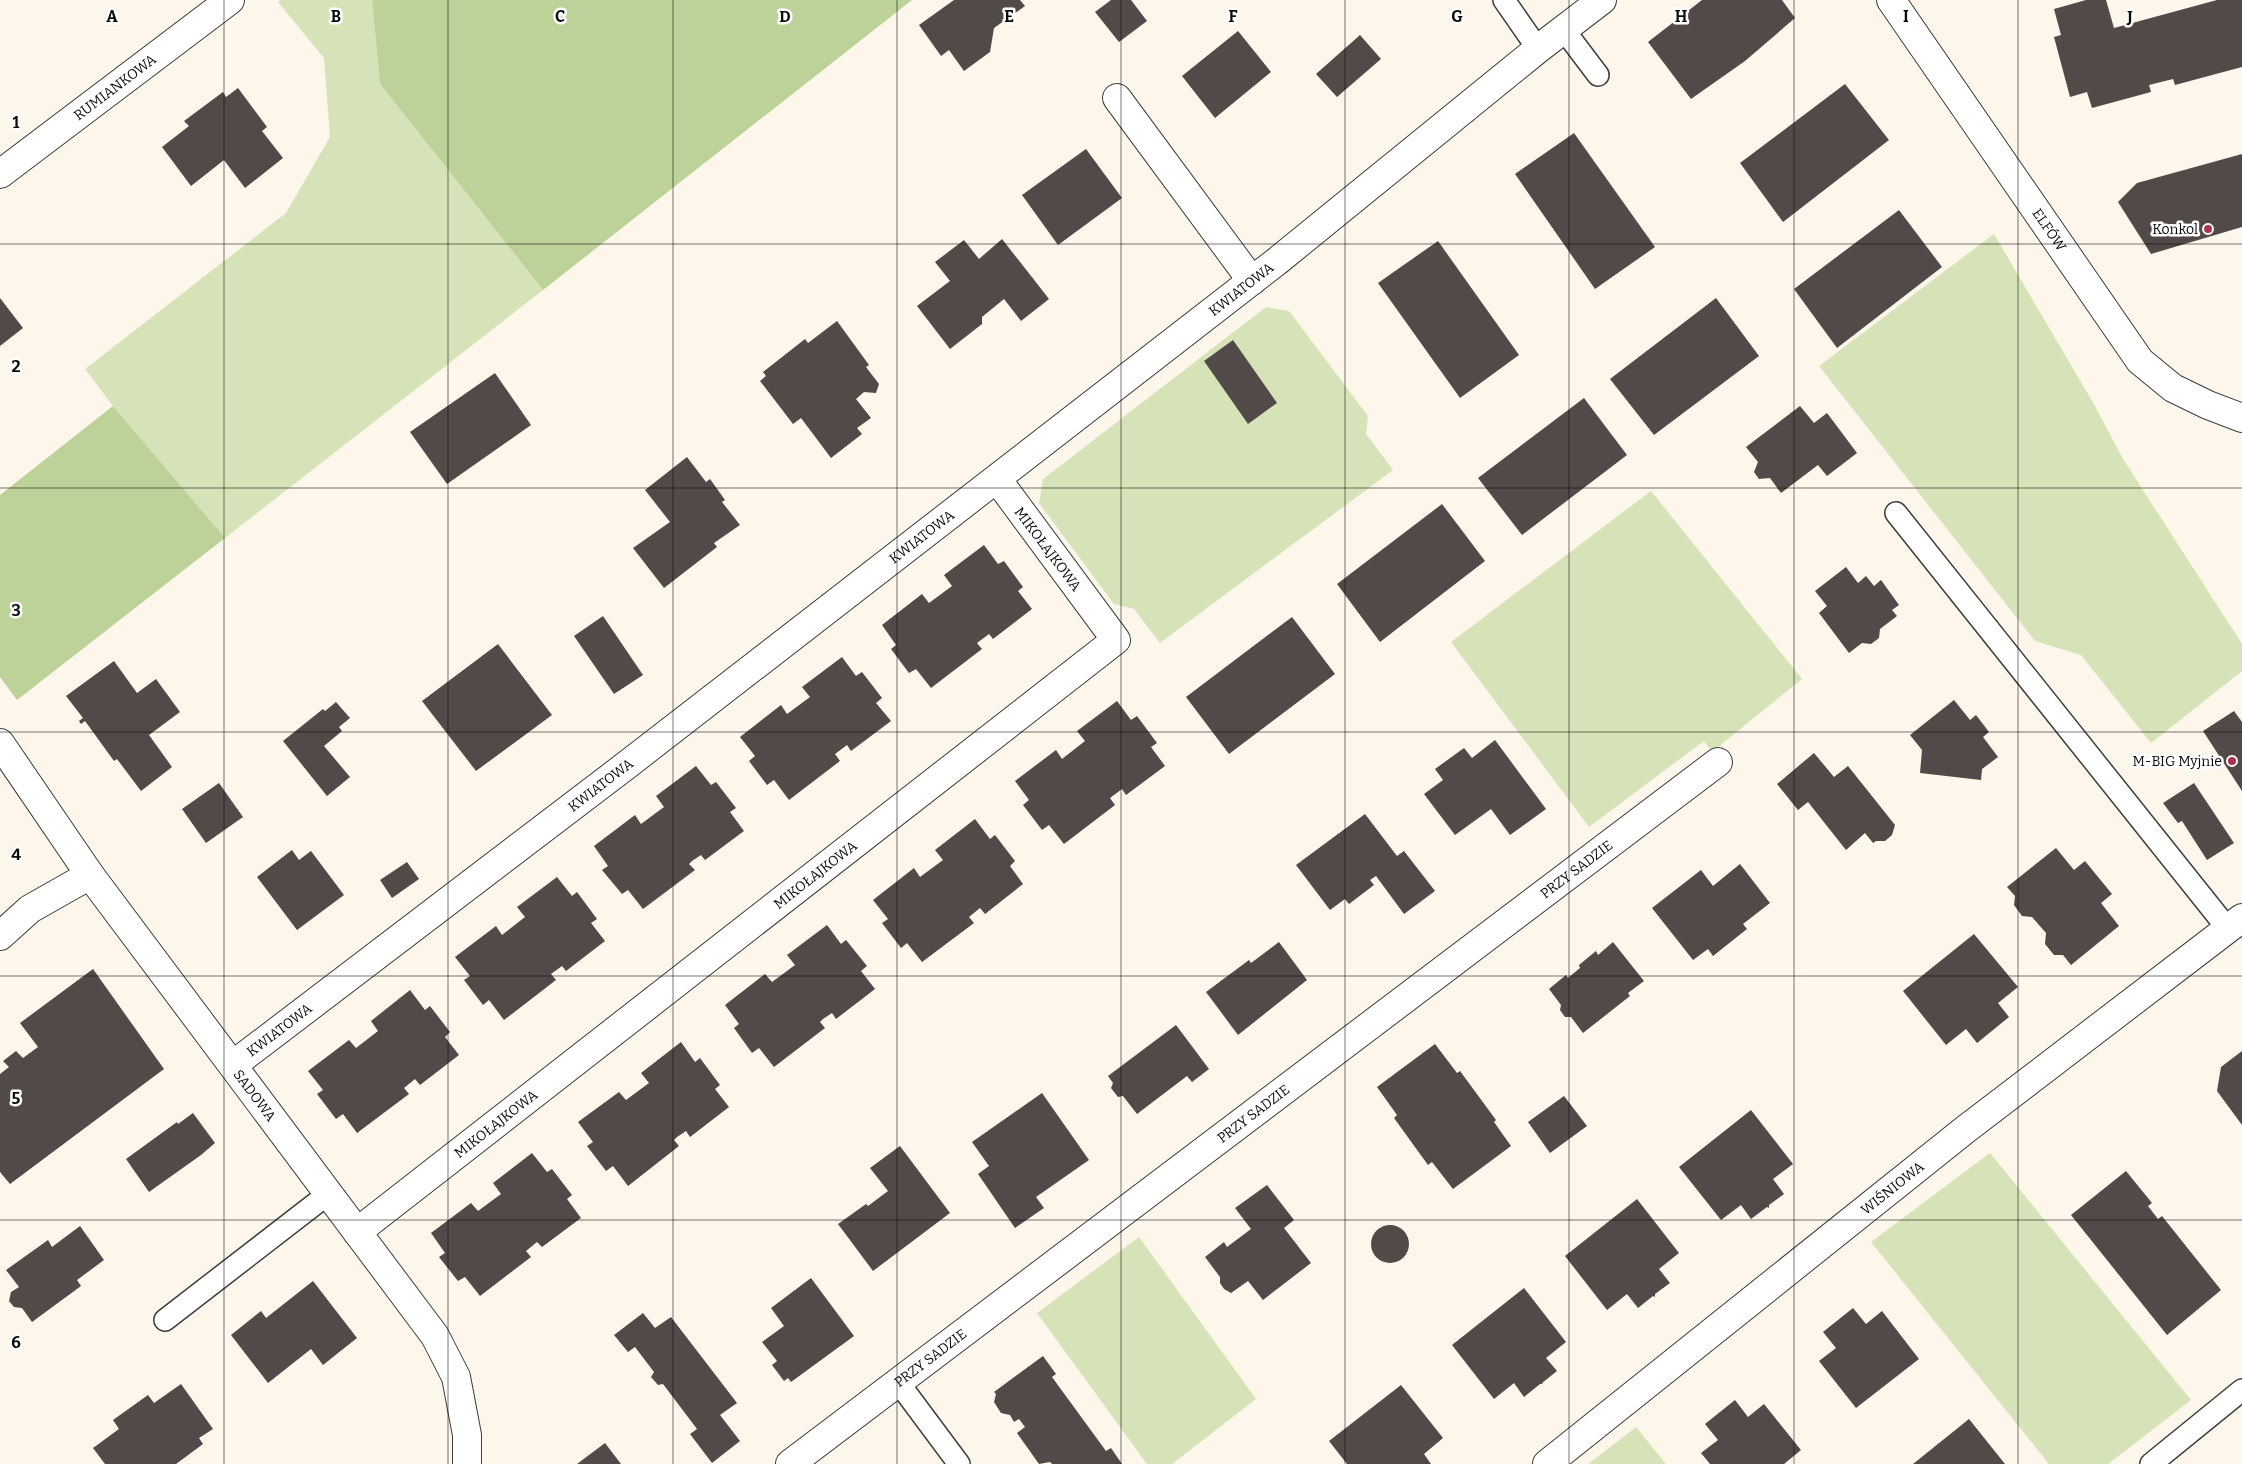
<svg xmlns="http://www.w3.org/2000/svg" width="2242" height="1464" font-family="Bitter,serif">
	<rect width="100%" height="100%" fill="#fdf6ea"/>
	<g fill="#d6e3b8">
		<path d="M281,0h91l8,84 163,206 -318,248 -112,-132 -28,-37 201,-156 44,-76 -6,-79 -46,-56z"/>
		<path d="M1994,234l101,172 28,53 119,185v27l-91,72 -70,-88 -46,-14 -216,-275z"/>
		<path d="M1266,307l23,4 79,105 -2,18 27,36 -233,173 -26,-34 -20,-5 -75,-101 4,-24z"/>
		<path d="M1651,491l151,188 -90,73 -8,-11 -115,86 -138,-185z"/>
		<path d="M1990,1153l201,247 -83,64h-59l-178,-222z"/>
		<path d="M1139,1237l117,162 -84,65h-25l-110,-151z"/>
		<path d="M1636,1427l30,37h-78z"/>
	</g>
	<g fill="#bdd299">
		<path d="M372,0h540l-369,290 -163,-206z"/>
		<path d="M113,406l112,132 -208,162 -17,-23v-182z"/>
	</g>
	<g fill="#524a48">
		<path d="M954,0h66l5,6 -31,22 -4,24 -26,19 -15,-21 -8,6 -22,-31z"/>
		<path d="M1111,0h20l16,21 -28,21 -24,-30z"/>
		<path d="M1702,0h80l13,18 -50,43 -54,38 -43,-57z"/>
		<path d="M2086,0h20l8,28 103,-28h25v67l-67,18 -2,-6 -24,6 2,7 -59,16 -5,-16 -17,5 -16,-60 7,-2 -7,-26z"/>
		<path d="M1238,31l33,41 -56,46 -33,-42z"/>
		<path d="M1360,35l21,24 -44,38 -21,-23z"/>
		<path d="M1845,84l44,56 -106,82 -43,-59z"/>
		<path d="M238,88l29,39 -5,4 21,27 -38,30 -21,-28 -33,26 -29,-39 27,-21 -5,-5 39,-29 3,5z"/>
		<path d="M1574,133l81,114 -60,42 -80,-115z"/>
		<path d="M1086,149l36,49 -64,47 -36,-50z"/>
		<path d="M2242,154v73l-91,27 -33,-52 19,-19z"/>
		<path d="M1899,210l43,57 -105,81 -43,-59z"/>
		<path d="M1002,239l47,60 -28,22 -17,-22 -22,18v7l-32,25 -33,-43 33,-25 -15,-19 29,-22 15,19z"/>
		<path d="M1438,241l81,114 -59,43 -82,-115z"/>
		<path d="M0,298l23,30 -23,18z"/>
		<path d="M1716,298l43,58 -105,79 -44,-56z"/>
		<path d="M837,321l32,44 -3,2 13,17 -3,9 -12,-1 -8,7 15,19 -14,10 5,6 -31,24 -30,-40 -8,6 -33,-43 6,-5 -3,-4 42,-33 3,4z"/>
		<path d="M1233,340l44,63 -29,21 -44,-63z"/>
		<path d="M495,373l36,52 -84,59 -37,-52z"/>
		<path d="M1584,398l43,57 -105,80 -44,-57z"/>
		<path d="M1800,406l14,17 13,-10 30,40 -30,23 -9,-11 -37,28 -11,-15 -11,1 -5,-7 4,-10 -12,-15z"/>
		<path d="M687,457l19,25 4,-3 15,21 -3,2 18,23 -26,18 3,4 -53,41 -31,-40 37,-26 -25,-32z"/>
		<path d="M1442,504l43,57 -105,81 -43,-58z"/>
		<path d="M984,545l14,19 6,-3 19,26 -5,4 14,18 -39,30 -4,-5 -12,9 5,6 -51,39 -15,-19 -7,4 -18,-24 5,-4 -14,-20 40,-31 7,9 23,-17 -8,-11z"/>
		<path d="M1846,567l12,16 8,-7 8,10 7,-6 18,25 -7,5 5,6 -17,13 -1,9 -8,6 -9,-1 -13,10 -30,-40 8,-7 -12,-15z"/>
		<path d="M603,616l40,59 -29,19 -40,-58z"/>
		<path d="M1292,617l43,57 -106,80 -43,-57z"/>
		<path d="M498,644l54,71 -76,56 -54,-70z"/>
		<path d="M842,657l14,19 6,-4 20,26 -6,5 15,18 -40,30 -4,-6 -12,9 5,7 -51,39 -15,-20 -7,5 -18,-24 6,-5 -15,-19 41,-32 6,9 23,-17 -8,-10z"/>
		<path d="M114,661l23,32 19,-14 24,33 -31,23 23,32 -31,24 -24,-32 -3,2 -29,-40 -4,3 -2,-3 4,-3 -17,-22z"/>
		<path d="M1954,700l16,20 6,-5 13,17 -6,5 15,20 -16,12 -1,11 -61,-7 2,-23 -12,-15z"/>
		<path d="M1117,701l14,19 6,-4 20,27 -6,4 14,19 -39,29 -4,-6 -12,9 5,7 -51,39 -15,-19 -7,5 -19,-25 6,-5 -14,-19 41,-31 6,9 23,-18 -8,-10z"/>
		<path d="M336,702l14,16 -11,9 3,4 -18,15 26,31 -23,19 -44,-55 40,-32 2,2z"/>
		<path d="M2234,711l8,11v69l-39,-60z"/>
		<path d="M1495,740l51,69 -36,26 -19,-26 -36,26 -31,-41 19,-14 -8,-11 29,-21 8,10z"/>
		<path d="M1814,753l20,24 14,-11 47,59 -3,10 -7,6h-9l-3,2 -8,-10 -19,17 -38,-48 -10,8 -21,-26z"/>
		<path d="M696,766l15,19 5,-3 20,26 -6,4 14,19 -39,29 -4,-5 -9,6 -3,3 6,6 -52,39 -15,-19 -6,4 -20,-24 6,-4 -14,-20 41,-31 6,9 23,-17 -8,-11z"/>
		<path d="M219,783l24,34 -37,26 -24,-34z"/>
		<path d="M2194,783l40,60 -27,17 -25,-39 -4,2 -15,-20z"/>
		<path d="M1365,814l32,42 7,-5 31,40 -31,23 -28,-38 -6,4 4,5 -25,19 -4,-5 -15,11 -34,-45z"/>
		<path d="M975,819l15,20 5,-4 20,26 -5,5 13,18 -38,30 -5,-6 -11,9 5,6 -52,39 -15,-19 -6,5 -19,-25 6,-4 -15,-19 41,-32 6,9 23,-17 -8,-10z"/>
		<path d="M2056,848l18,22 11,-9 27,33 -11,9 18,23 -48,39 -8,-10h-9l-9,-11 1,-11 -14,-16 -10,-1 -8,-11 1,-9 -8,-9z"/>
		<path d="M292,850l7,10 12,-9 33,44 -47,35 -40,-53z"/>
		<path d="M407,862l12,17 -27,19 -12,-18z"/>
		<path d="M1740,864l30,39 -27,21 4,5 -34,27 -5,-7 -15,11 -41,-52 49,-38 12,16z"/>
		<path d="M557,877l15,19 5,-4 20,27 -6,4 14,18 -39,30 -4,-5 -11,8 5,6 -52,40 -15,-20 -6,5 -19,-25 6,-4 -15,-19 41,-31 6,9 23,-18 -8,-10z"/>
		<path d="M827,925l14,19 5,-4 21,26 -6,5 14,18 -39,30 -4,-6 -9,6 -3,3 5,6 -51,39 -15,-19 -7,5 -18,-25 5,-4 -14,-19 40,-31 7,8 23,-17 -8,-10z"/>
		<path d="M1974,934l44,53 -20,16 11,14 -32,26 -11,-14 -20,16 -43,-54z"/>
		<path d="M1279,942l28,38 -69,55 -32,-43 43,-32 2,3z"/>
		<path d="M1613,942l31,39 -16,12 2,3 -47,37 -12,-16h-6l-5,-7 1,-5 -12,-16 17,-14 2,3 12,-10 -1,-3 17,-14 2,4z"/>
		<path d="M93,969l71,100 -154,115 -10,-12v-98l9,-7 -6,-6 13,-10 7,7 15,-11 -18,-24z"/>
		<path d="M410,990l15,20 5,-4 20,26 -5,5 14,18 -39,30 -5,-6 -11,9 5,6 -52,39 -14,-19 -7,5 -19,-25 6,-4 -15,-19 41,-31 7,8 22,-17 -7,-10z"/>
		<path d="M1176,1025l33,44 -17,13 -5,-6 -50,38 -14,-18 -5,1 -7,-9 2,-5 -5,-7z"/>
		<path d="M681,1042l14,20 5,-4 20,27 -5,4 14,18 -39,30 -4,-6 -9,6 -3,3 5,6 -51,40 -15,-20 -7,5 -19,-25 6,-4 -15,-20 41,-30 7,8 23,-17 -8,-10z"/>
		<path d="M1435,1044l22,29 3,-2 36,49 -2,2 17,24 -58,43 -21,-27 -4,3 -34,-47 3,-3 -20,-28z"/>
		<path d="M2242,1051v74l-25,-34 4,-24z"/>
		<path d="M1042,1093l47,67 -53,37 8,11 -29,20 -37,-54 11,-8 -17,-24z"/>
		<path d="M1564,1096l23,30 -37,27 -22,-31z"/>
		<path d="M1751,1110l42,54 -20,15 11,15 -15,11v3l-2,-1 -16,12 -10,-14 -20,15 -42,-53z"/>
		<path d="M193,1113l22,30 -14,12 -52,37 -23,-33 51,-37 1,2z"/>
		<path d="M900,1146l50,67 -77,58 -35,-47 28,-20 2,2 20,-15 -18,-23z"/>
		<path d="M532,1153l15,19 5,-3 20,26 -5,4 14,19 -39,29 -5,-5 -11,9 5,6 -51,39 -15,-19 -7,4 -19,-24 6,-4 -14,-20 40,-30 7,8 23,-17 -8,-11z"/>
		<path d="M2126,1171l26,32 -4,3 10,13 4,-3 59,74 -54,45 -96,-120z"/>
		<path d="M1267,1185l27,35 -10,8 27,35 -48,37 -15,-19 -17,12 -7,-4 -4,-6v-6l-15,-20 19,-15 3,5 24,-18 -16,-21z"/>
		<path d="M1637,1199l42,54 -20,16 11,14 -15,11v3l-2,-1 -15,12 -11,-14 -20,16 -42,-54z"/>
		<circle cx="1390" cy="1244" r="19"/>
		<path d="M80,1226l24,34 -27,20 4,6 -49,36 -10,-14 -8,-1 -5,-6 2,-9 8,-5 -13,-17 42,-30 4,7z"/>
		<path d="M811,1278l43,58 -63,46 -3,-4 -4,3 -12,-16 5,-4 -15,-19 22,-16 -13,-18z"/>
		<path d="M313,1281l44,57 -34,27 -12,-16 -43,34 -37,-48 30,-24 5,7z"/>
		<path d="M1524,1288l42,54 -20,16 11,13 -15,12 1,1h-3l-16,13 -10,-14 -20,16 -42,-54z"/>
		<path d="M1853,1308l13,16 16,-13 37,48 -63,49 -37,-47 17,-13 -13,-16z"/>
		<path d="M643,1313l12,15 16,-11 66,86 -17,12 20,26 -28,22 -22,-29 7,-5 -34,-45 -5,1 -7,-8 3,-5 -19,-25 -7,5 -14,-17z"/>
		<path d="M1043,1356l13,18 -4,3 54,74 5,-3 11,16h-70l-2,-2 -11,2 -22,-31 8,-6 -6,-8 -5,3 -4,-7 -9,-2 -7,-11 2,-8 -2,-2z"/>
		<path d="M181,1384l32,45 -14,9 4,6 -27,20h-71l-12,-16 26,-19 -6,-9 35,-25 6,8z"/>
		<path d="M1401,1385l42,53 -19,16 7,10h-84l-18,-23z"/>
		<path d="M1735,1400l13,17 16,-13 37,46 -17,14h-74l-9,-11 17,-13 -13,-16z"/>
		<path d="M1969,1419l36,45h-92z"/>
		<path d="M605,1443l16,21h-44z"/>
	</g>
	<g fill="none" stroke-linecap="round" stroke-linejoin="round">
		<defs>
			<g id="service">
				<path d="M1504,0l34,49"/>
				<path d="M1564,30l34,45"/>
				<path d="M1896,513l332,416"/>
				<path d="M165,1320l163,-126"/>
				<path d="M898,1382l61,82"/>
				<path d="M2151,1464l91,-74"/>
			</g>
			<g id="minor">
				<path id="s1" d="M1891,0l249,361 33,27 35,17 34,13"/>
				<path d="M1117,98l135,183"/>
				<path id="s2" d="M0,174l230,-174"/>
				<path id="s3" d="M0,743l90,132 345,461 21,41 11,58v29"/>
				<path d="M0,936l30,-27 60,-34"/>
				<path id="s4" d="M233,1065l395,-301 648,-502 262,-213 64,-49"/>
				<path id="s5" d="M357,1232l759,-592 -119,-161"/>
				<path id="s6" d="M790,1464l928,-702"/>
				<path id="s7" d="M1547,1464l419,-335 276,-211"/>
			</g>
		</defs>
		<use href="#service" stroke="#3d3d3d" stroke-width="24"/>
		<use href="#minor" stroke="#3d3d3d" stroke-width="30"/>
		<use href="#service" stroke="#fff" stroke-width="21"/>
		<use href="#minor" stroke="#fff" stroke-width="28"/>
	</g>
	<path fill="none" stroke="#0a0a0a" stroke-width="1" stroke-opacity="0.55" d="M224,0v1464M448,0v1464M673,0v1464M897,0v1464M1121,0v1464M1345,0v1464M1569,0v1464M1794,0v1464M2018,0v1464M0,244h2242M0,488h2242M0,732h2242M0,976h2242M0,1220h2242"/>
	<g fill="#aa324e" stroke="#fff" stroke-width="2">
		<circle cx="2208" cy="229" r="5"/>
		<circle cx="2232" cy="761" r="5"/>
	</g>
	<g text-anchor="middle" stroke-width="5" stroke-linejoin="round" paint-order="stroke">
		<g font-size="14" fill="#0a0a0a" stroke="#fff">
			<text dy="5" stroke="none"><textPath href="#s2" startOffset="144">RUMIANKOWA</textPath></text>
			<text dy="5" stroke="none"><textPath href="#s1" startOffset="279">ELFÓW</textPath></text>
			<text dy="5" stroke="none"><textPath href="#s4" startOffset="1272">KWIATOWA</textPath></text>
			<text dy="5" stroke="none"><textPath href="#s4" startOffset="868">KWIATOWA</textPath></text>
			<text transform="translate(1048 549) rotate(53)" y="5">MIKOŁAJKOWA</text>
			<text dy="5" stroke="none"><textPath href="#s4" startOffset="462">KWIATOWA</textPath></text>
			<text dy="5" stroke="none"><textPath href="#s6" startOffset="986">PRZY SADZIE</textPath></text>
			<text dy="5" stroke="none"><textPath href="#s5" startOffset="581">MIKOŁAJKOWA</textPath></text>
			<text dy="5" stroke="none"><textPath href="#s4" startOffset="58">KWIATOWA</textPath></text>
			<text dy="5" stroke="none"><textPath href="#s3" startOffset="435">SADOWA</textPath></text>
			<text dy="5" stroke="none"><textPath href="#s6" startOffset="581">PRZY SADZIE</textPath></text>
			<text dy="5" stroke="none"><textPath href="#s5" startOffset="176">MIKOŁAJKOWA</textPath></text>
			<text dy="5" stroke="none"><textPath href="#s7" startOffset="442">WIŚNIOWA</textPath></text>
			<text dy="5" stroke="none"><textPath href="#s6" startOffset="176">PRZY SADZIE</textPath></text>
		</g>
		<g font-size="14" fill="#0a0a0a" stroke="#fff" text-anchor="end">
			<text x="2198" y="234">Konkol</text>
			<text x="2222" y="766">M-BIG Myjnie</text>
		</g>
	</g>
	<g font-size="16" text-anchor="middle" font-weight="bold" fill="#0a0a0a" stroke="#fff" stroke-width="5" stroke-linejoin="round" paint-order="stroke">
		<text x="112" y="22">A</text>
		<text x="336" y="22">B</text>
		<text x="560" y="22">C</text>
		<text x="785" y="22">D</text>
		<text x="1009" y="22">E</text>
		<text x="1233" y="22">F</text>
		<text x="1457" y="22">G</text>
		<text x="1681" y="22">H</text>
		<text x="1906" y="22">I</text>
		<text x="2130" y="22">J</text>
		<text x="16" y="128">1</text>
		<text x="16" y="372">2</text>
		<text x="16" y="616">3</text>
		<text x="16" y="860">4</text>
		<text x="16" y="1104">5</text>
		<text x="16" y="1348">6</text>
	</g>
</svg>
